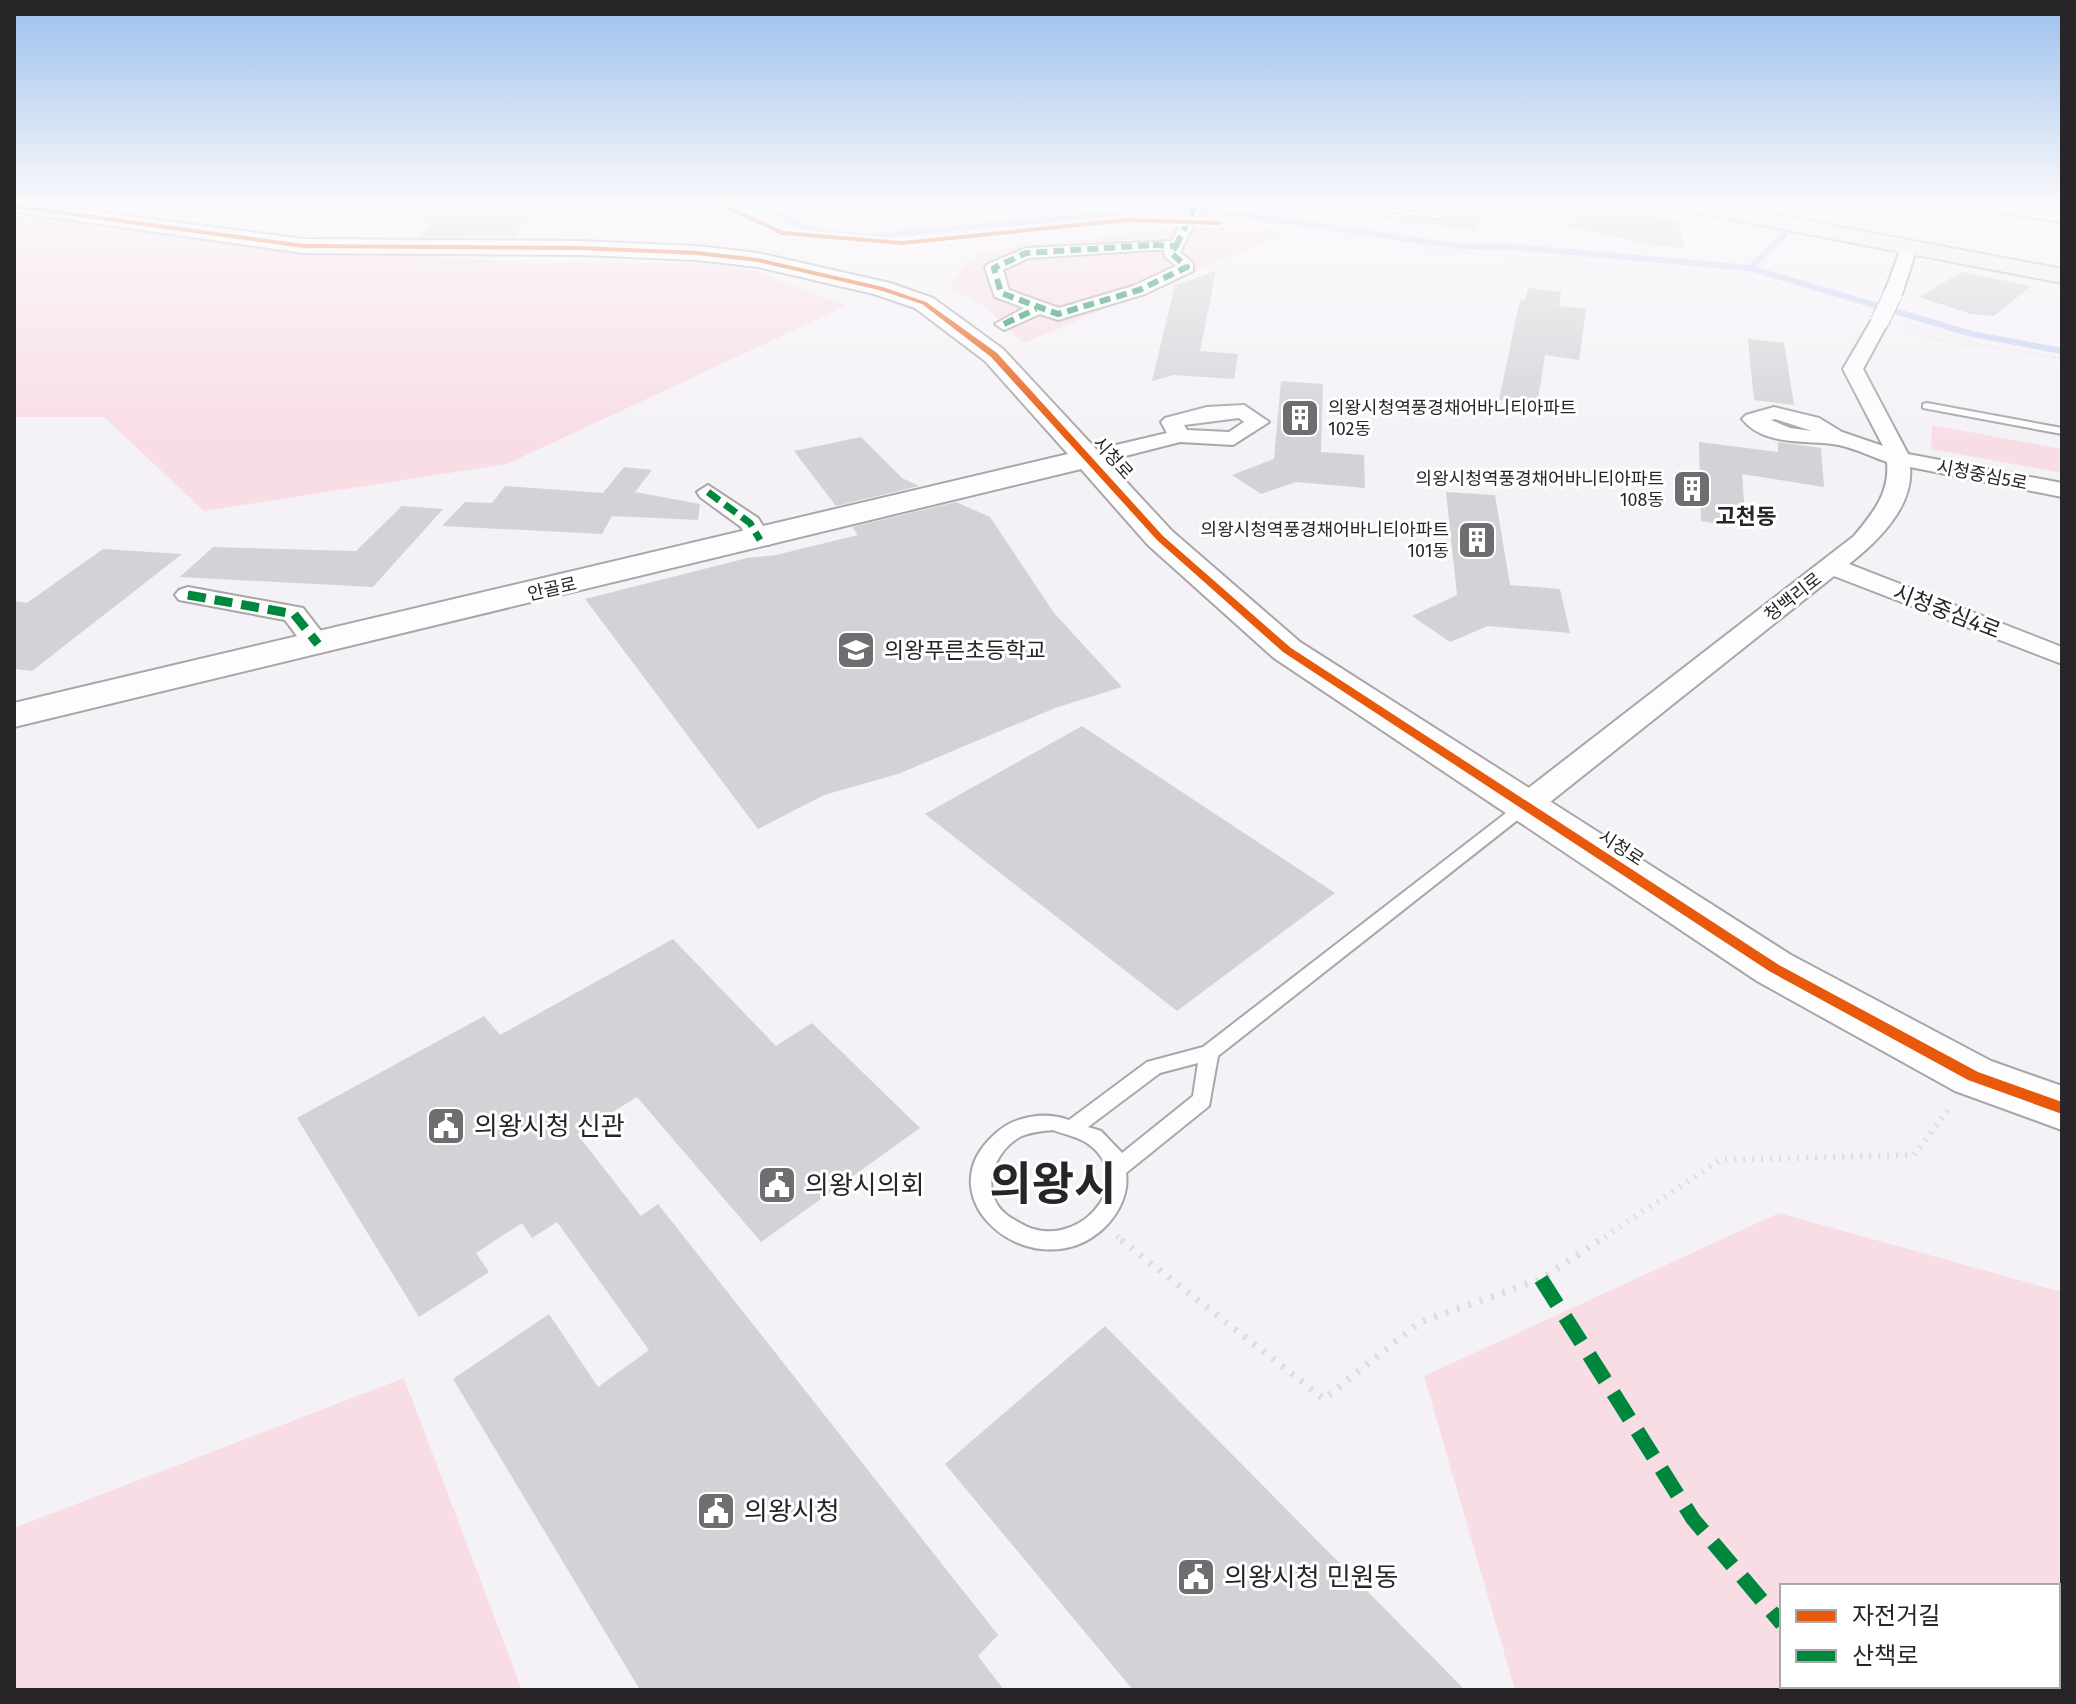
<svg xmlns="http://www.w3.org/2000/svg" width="2076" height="1704" font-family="'Fira Sans','Noto Sans KR',sans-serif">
	<rect width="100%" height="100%" fill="#f5f2f7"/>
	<g fill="#f8dde5" fill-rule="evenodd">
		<path d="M14,216l225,29 297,18h197l113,43 -339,158 -303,47 -100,-94h-90z"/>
		<path d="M1194,227l97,4 -267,112 -40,-37 -35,-18 15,-23 19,-14z"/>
		<path d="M1932,425l130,24v24l-131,-24z"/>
		<path d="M1779,1213l283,79v398h-547l-91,-314zM2058,1586v100h-276v-100z"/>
		<path d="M404,1378l118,312h-508v-162z"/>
	</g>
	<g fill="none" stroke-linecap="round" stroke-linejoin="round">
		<g stroke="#c9d3f4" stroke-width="6">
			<path d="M755,201l57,30 49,6 293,-27 74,3 228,33 58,1 236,21 222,66 90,17"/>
			<path d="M1750,268l34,-33"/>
		</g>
	</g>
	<g fill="#d4d2d6">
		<path d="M387,201h152l-24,35 -49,1h-48l11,-13z"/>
		<path d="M1373,201h115l-12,29 -104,-12v-6l69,10 7,-4 -3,-4z"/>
		<path d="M1592,205l85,16 8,27 -27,-2 -91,-20z"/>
		<path d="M1216,271l-16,80 38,3 -4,25 -60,-4 -22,6 23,-96z"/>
		<path d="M1962,272l69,14 -37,30 -23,-2 -52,-17z"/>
		<path d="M1528,288l33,4 -2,14 27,3 -7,51 -34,-5 -8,51 -38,-6 21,-100 5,1z"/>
		<path d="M1748,339l36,4 10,62 -40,-5z"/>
		<path d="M1281,381l42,3 -2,68 43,3 1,33 -69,-6 -35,12 -29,-19 42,-16z"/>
		<path d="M861,437l41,41 17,8 -83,20 -42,-55z"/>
		<path d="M1699,442l79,10v-10l43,6 3,39 -82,-13 4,54 -45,-7z"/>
		<path d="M624,467l28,3 -17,22 65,12 -2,16 -86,-4 -10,18 -160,-8 23,-24 27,1 13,-17 98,7z"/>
		<path d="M1446,492l49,3 15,90 50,4 10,44 -82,-7 -38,16 -38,-26 45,-21z"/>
		<path d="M956,502l34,15 64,96 68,74 -67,21 -157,66 -74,21 -66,34 -173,-230 162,-41 29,-3 82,-20 -6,-8z"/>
		<path d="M402,506l41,3 -70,78 -193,-10 33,-30 143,4z"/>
		<path d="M103,549l79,5 -150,117 -18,-2v-68l13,2z"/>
		<path d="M1082,726l253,167 -158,118 -252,-197z"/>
		<path d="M673,939l103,107 36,-23 108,105 -159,114 -124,-145 -60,37 64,82 17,-12 340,431 -20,21 26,34h-364l-187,-311 96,-65 49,73 51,-37 -92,-128 -25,16 -10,-15 -46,30 13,19 -70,45 -122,-199 187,-102 16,19z"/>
		<path d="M1105,1326l360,364h-332l-188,-226z"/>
	</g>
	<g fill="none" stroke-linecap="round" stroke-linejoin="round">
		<defs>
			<g id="lane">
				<path d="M1321,201h39l-2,3 87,13 -4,2z"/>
				<path d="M1927,403l135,25v6l-139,-26v-4z"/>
				<path d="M1524,802l5,1 3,4 -3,4 -311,245 -9,50 -83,67c3,20 -7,40 -21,54 -68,66 -185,-27 -110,-93 19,-18 50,-23 74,-14l78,-58 56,-15 316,-244zM1198,1063l-5,33 -71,57 -21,-22 -13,-4 72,-54zM1053,1130c10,4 25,7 34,13 56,39 -13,113 -67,80 -9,-5 -18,-10 -23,-19 -15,-24 2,-57 25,-68 9,-4 21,-5 31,-6z"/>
			</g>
			<g id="street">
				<path d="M1219,201l-17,8 -22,43 13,11v8l-48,23 -87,26 -18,-6 -36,16 -9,-6 29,-16 -29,-11 -10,-29 3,-4 38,-16 146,-7 17,-38zM1153,250h11l1,7 11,9 -43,20 -74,22 -50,-18 -6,-20 26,-12z"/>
				<path d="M1951,201h39l72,11v10l-103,-16z"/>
				<path d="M1909,243l8,5 -15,46 -9,5 -6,-1 -3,-4 17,-46z"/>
				<path d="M1880,315l9,6 -26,48 45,85 154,29v14l-152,-30c4,40 -33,75 -61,97l213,83v17l-228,-88 -299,238 -11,3 -11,-3 -4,-7 4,-7 341,-264c19,-23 36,-43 33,-74 -17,-6 -37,-16 -55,-18 -29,-4 -68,2 -90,-25l4,-4 28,-8 45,11 23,14 41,14 -40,-77 28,-48zM1775,419l37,12 -22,-3 -19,-8z"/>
				<path d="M1244,405l25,17 -36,23 -53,-3 -90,23 -11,-7 3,-5 85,-20 -6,-11 4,-4 42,-11zM1239,418l5,4 -15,10 -42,-2 -3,-5z"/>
				<path d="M708,485l50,33 14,22 -3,5h-18l-10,-18 -41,-30 -3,-5z"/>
				<path d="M188,587l115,21 28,36 -4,6c-21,5 -29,-14 -42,-30l-106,-20 -4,-5 4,-5z"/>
			</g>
			<g id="secondary">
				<path d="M14,201l289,38 278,2 116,5 61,7 132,30 43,15 70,51 169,182 128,111 491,313 200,106 71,25v44l-107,-39 -198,-110 -483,-323 -126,-113 -67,-76 -1067,258v-24l1054,-249 -83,-93 -70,-53 -41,-14 -116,-27 -61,-7 -116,-5 -278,-2 -289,-41z"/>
				<path d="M1793,201h25l-17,10 -8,-1 -3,-5z"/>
			</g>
			<path id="primary" d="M1656,201h46l360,68v14l-395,-76z"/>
		</defs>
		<use href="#lane" stroke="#a8a6a9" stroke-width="4"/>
		<use href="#street" stroke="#a8a6a9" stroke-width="4"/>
		<use href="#secondary" stroke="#a8a6a9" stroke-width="4"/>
		<use href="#primary" stroke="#c1b3be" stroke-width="4"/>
		<g stroke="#dfdedf" stroke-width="3" stroke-dasharray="1 3" stroke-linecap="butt">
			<path d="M1219,223l190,25 277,23 80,12 93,27"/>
			<path d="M1907,323l74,22 81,13"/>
			<path d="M1904,330l61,16 11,-1"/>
		</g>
		<g stroke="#dfdedf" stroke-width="6" stroke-dasharray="2 7" stroke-linecap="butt">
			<path d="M1117,1236l7,6"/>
			<path d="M1597,1242l123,-82 194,-5 37,-49"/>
		</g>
		<path stroke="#dfdedf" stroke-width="7" stroke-dasharray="3 9" stroke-linecap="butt" d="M1121,1240l203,159 96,-77 121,-43 59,-39"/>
		<use href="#lane" fill="#fefdfe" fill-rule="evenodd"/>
		<use href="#street" fill="#fefdfe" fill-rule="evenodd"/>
		<use href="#secondary" fill="#fefdfe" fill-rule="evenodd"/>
		<use href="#primary" fill="#f4edf3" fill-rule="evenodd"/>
		<defs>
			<path id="street-bridge" d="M1880,321l13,-27"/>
		</defs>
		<use href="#street-bridge" stroke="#a8a6a9" stroke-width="20" stroke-linecap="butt"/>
		<use href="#street-bridge" stroke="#fefdfe" stroke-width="18"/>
		<g stroke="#00873e" stroke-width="6" stroke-dasharray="11 6" stroke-linecap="butt">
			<path d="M1153,245l23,1 -5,7 16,14 -48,23 -81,24 -57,-21 -7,-25 32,-15z"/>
			<path d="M1176,246l19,-40"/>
			<path d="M1004,324l32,-15"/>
		</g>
		<g stroke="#00873e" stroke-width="7" stroke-dasharray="14 7" stroke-linecap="butt">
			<path d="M708,492l42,31 10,17"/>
			<path d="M188,595l7,1"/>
		</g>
		<path stroke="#00873e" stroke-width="9" stroke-dasharray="18 9" stroke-linecap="butt" d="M188,595l106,19 24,30"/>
		<g stroke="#00873e" stroke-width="15" stroke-dasharray="30 15" stroke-linecap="butt">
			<path d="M1541,1279l152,240 89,105"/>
			<path d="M1834,1686l4,4"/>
		</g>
		<defs>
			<g id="cycleway">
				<path d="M710,201h8l65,30 119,10 225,-23 92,3 3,2 -3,2 -92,-3 -225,23 -120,-10z"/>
				<path d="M14,204l289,40 278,2 116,5 61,7 125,29 43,15 71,51 166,183 128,112 488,317 199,107 84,30v12l-94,-34 -199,-109 -486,-319 -126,-112 -166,-183 -69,-53 -43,-14 -121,-28 -61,-7 -116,-5 -278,-2 -289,-40z"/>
			</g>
		</defs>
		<use href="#cycleway" stroke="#fff" stroke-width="5"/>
		<use href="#cycleway" fill="#e8590c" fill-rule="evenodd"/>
	</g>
	<linearGradient id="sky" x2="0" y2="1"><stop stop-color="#9bc0ed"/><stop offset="0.46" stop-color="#faf9fb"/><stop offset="1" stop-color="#faf9fb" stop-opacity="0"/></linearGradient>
	<rect width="2076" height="440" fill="url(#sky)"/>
	<defs>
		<symbol id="building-square" viewBox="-11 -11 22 22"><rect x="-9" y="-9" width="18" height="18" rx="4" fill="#6f6d70" stroke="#fff"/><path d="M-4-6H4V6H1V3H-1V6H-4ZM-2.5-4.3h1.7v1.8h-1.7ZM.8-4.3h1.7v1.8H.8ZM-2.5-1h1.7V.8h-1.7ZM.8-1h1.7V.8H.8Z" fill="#fff"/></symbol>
		<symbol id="school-square" viewBox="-11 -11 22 22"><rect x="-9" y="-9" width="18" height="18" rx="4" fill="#6f6d70" stroke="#fff"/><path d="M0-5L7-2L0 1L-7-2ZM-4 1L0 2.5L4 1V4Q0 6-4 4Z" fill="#fff"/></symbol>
		<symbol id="civic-square" viewBox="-11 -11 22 22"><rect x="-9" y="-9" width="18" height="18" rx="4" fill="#6f6d70" stroke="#fff"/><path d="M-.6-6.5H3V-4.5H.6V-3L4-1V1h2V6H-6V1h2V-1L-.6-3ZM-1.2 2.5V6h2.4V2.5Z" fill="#fff"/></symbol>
	</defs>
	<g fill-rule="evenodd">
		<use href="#building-square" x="1278" y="396" width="44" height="44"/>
		<use href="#building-square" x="1670" y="467" width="44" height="44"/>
		<use href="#building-square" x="1455" y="518" width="44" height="44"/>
		<use href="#school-square" x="834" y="628" width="44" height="44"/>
		<use href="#civic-square" x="424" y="1104" width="44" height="44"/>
		<use href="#civic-square" x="755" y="1163" width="44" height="44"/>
		<use href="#civic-square" x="694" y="1489" width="44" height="44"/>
		<use href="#civic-square" x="1174" y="1555" width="44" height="44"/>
	</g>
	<g text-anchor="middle" stroke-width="6" stroke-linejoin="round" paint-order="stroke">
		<g font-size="18" fill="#272527" stroke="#fff" text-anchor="end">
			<text x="1328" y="414" text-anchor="start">의왕시청역풍경채어바니티아파트<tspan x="1328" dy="21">102동</tspan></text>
			<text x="1664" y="485">의왕시청역풍경채어바니티아파트<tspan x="1664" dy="21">108동</tspan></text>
			<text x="1449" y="536">의왕시청역풍경채어바니티아파트<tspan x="1449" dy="21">101동</tspan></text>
		</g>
		<g font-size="18" fill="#272527" stroke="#fff">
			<text transform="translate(1113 458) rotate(48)" y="6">시청로</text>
			<text transform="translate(1982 475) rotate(11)" y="6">시청중심5로</text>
			<text transform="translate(552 589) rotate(-13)" y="6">안골로</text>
			<text transform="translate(1793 597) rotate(-38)" y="6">청백리로</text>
			<text transform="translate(1621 848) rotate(33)" y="6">시청로</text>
		</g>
		<g font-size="22" font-weight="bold" fill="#272527" stroke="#fff">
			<text x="1746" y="524">고천동</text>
		</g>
		<g font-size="22" fill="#272527" stroke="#fff">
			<text transform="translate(1947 611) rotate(21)" y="8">시청중심4로</text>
		</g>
		<g font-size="22" fill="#272527" stroke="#fff" text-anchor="start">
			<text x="884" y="658">의왕푸른초등학교</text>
		</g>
		<g font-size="26" fill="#272527" stroke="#fff" text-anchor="start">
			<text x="474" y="1135">의왕시청 신관</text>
			<text x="805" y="1194">의왕시의회</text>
			<text x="744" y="1520">의왕시청</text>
			<text x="1224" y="1586">의왕시청 민원동</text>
		</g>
		<g font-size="46" font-weight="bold" fill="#272527" stroke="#fff">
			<text x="1053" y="1200">의왕시</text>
		</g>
	</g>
	<rect width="2076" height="1704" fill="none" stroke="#272527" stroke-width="32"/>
	<rect x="1780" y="1584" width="280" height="104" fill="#ffffff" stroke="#a9a8a9" stroke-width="2"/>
	<rect x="1796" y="1610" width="40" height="12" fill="#e8590c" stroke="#a9a8a9" stroke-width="2"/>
	<text x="1852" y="1624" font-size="24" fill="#272527">자전거길</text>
	<rect x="1796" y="1650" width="40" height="12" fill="#00873e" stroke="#a9a8a9" stroke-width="2"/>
	<text x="1852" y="1664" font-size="24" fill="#272527">산책로</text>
</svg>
